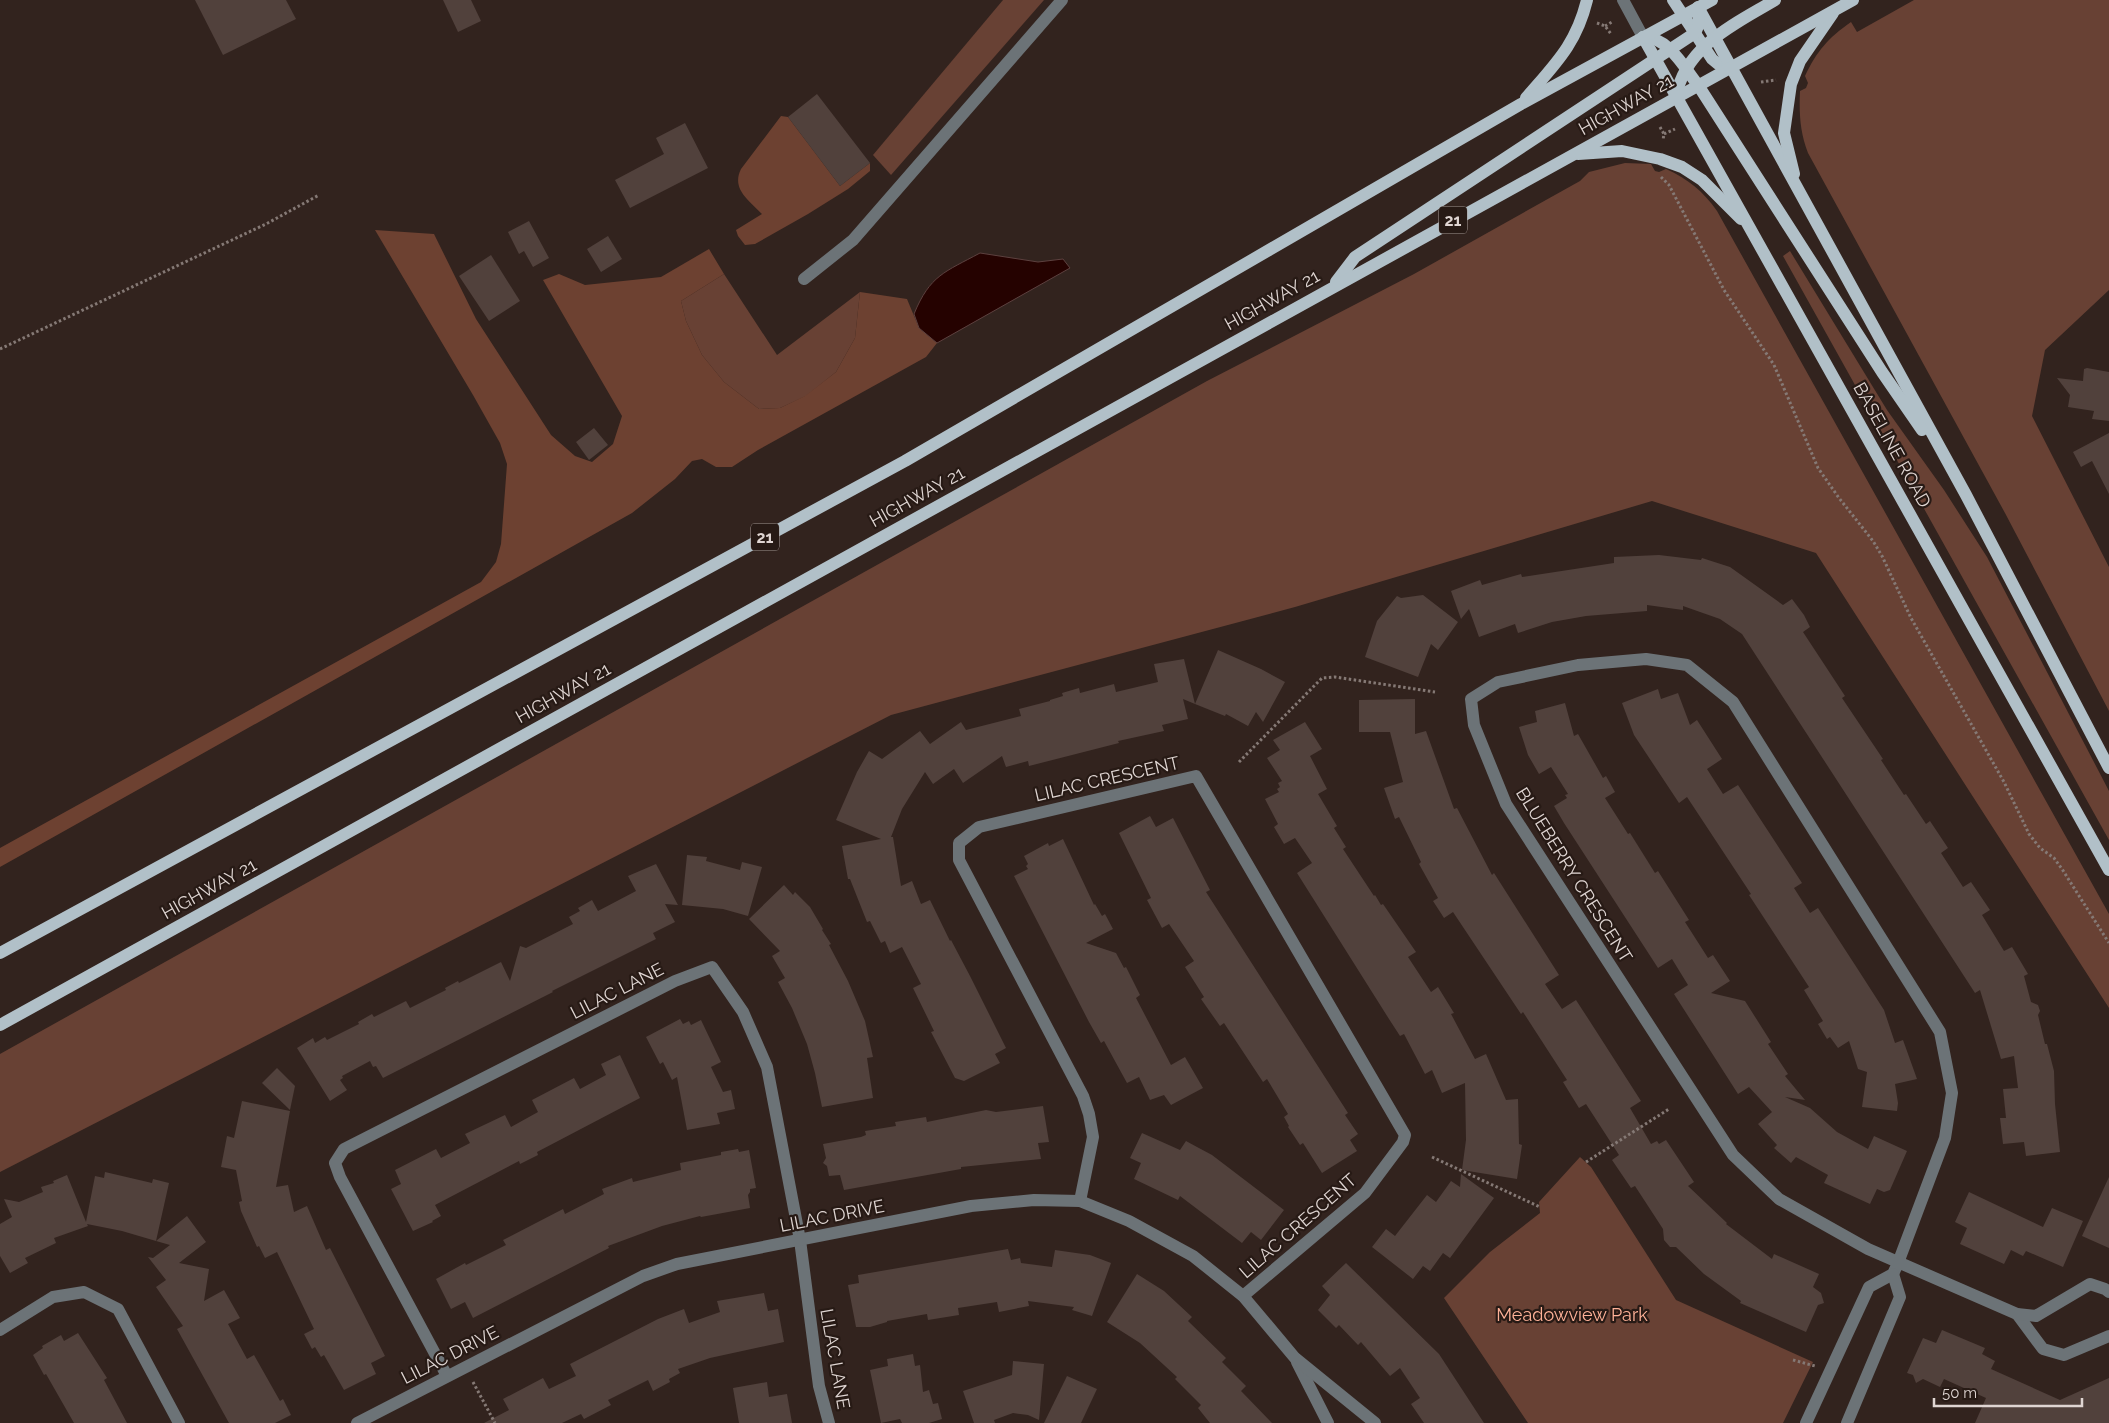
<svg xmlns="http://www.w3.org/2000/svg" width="2109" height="1423" font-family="Raleway,sans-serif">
	<rect width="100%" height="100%" fill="#32231e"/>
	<g fill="#684134">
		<path d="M1003,0h41l-153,175 -18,-20z"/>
		<path d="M1914,0h195v290l-64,60 -13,66 77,151v144l-104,-198 -197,-360c-8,-21 -9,-39 -8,-62l6,-3 2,-5 -3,-7c12,-25 23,-38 46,-54l6,10z"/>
		<path d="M1625,163l26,1 4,7 4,1 7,-3c22,10 37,22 51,42l392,703v94l-293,-455 -164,-52 -357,106 -404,108 -891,457v-118l1207,-673 207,-107 166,-93 9,-9z"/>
		<path d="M1790,251l97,159 57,80 43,67 122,234v49l-326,-584z"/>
		<path d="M724,274l53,81 83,-63 -5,46 -19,34 -30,24 -26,12 -21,1 -35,-27 -22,-27 -16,-34 -5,-20z"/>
		<path d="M1580,1157l11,10 85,133 137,62 -30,61h-255l-84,-125 46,-46 50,-39 -1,-11z"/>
	</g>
	<g fill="#6d4131">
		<path d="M781,116l7,1 52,69 30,-23v8l-22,18 -40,25 -53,30 -10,1 -7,-9 -2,-6 26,-16c-13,-14 -31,-25 -21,-45z"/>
		<path d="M375,230l59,4 42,85 75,116 24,21 17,6 21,-18 9,-28 -79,-136 16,-6 26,11 76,-8 48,-28 15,25 -43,27 5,20 16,34 22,27 35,27 21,-1 25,-12 31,-24 19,-34 5,-46 47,7 12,29 18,15 -11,14 -168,93 -26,17h-16l-14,-8 -10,2 -17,18 -43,34 -632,354v-19l481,-266 15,-20 5,-18 6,-80 -7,-21 -27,-48z"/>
	</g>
	<path fill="#250200" stroke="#5d413f" d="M980,253l58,9 25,-3 7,9 -133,75 -18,-15 -5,-14c16,-39 31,-42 66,-61z"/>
	<g fill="#51413c">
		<path d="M195,0h91l10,19 -73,36z"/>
		<path d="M443,0h28l10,21 -23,11z"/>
		<path d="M817,94l53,69 -30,23 -52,-69z"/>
		<path d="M685,123l23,45 -78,40 -15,-28 49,-26 -8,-16z"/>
		<path d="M529,221l20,37 -16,9 -9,-16 -5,3 -11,-22z"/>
		<path d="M608,236l14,23 -21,13 -14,-23z"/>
		<path d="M491,255l29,46 -31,20 -30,-45z"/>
		<path d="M2087,368l22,4v49l-17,-2 2,-8 -26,-4 2,-12 -13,-17 26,3 1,-12z"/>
		<path d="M594,428l14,17 -19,15 -13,-18z"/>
		<path d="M2109,433v61l-17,-33 -11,6 -8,-15z"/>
		<path d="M1659,555l42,5 1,-2 28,9 53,38 9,-6 12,16 6,12 -7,5 42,64 -3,2 41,61 -2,1 23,35 2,-1 20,30 4,-3 18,27 -7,5 22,34 8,-5 19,28 -8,5 22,36 8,-4 16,27 -4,2 7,26 7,3 2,6 -2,4 7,29h2l7,27 1,33 5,48 -34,4 -2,-14 -21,2 -3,-26h6l-3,-29 15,-1 -4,-32 -13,3 -21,-69 -5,3 -233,-359 -22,-15 -37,-13v4l-36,-5v6l-61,5 -34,6 -34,11 -3,-9 -36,13 -10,-28 -8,10 -10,-28 29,-11 2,5 39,-11 1,3 92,-14v-6z"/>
		<path d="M1423,595l35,27 -20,28 -7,-6 -13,33 -53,-20 12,-36 20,-25 4,2z"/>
		<path d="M1218,650l43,19 24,13 -22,40 -7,-10 -8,14 -22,-12 -1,2 -30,-12z"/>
		<path d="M1184,659l11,45 -12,-5 5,20 -26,6 2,6 -46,10 1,2 -90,23 -1,-5 -22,6 -4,-11 -39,27 -9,-14 -21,15 -8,-12 -23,37 -11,28h2l8,49 11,-5 9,23 9,-4 20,41 1,-1 19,36 36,72 -11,6 5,9 -36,18 -9,-3 -24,-46 3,-1 -21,-43 8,-4 -19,-37 -12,6 -5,-12 -4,2 -11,-22 -3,1 -17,-43h-2l-6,-33 39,-7 -45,-19 21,-48 12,-21 13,8 38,-28 10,13 31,-22 5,8 55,-14 -2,-7 31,-8v-1l13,-4 -1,-3 17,-5 1,5 34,-9 2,8 42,-10 -4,-18z"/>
		<path d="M1658,689l3,10 17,-6 12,32 7,-5 25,39 -15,10 16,25 15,-9 64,98 -8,5 16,25 8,-5 39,60 27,42 11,33 8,-3 14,39 -22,5 3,19 -1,8 -35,-4 5,-35 -9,-3 -9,-28 -11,7 -8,-11 -3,2 -9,-15 5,-3 -19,-31 5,-3 -60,-92 2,-1 -64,-97 -8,6 -45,-68 -12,-32z"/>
		<path d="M1415,699v35l11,-3 28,78 3,-1 35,67 2,-2 65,102 -14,9 17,25 14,-9 13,20 52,81 -11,7 21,36 6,-3 2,3 7,-4 28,42 -6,4 39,37 -1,1 46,35 2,-5 45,20 -6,13 8,6 3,10 -6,2 -12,27 -66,-29 1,-2 -37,-27 -28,-27h-6l-6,-7 -1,-11 -28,-43 -4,2 -19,-28 7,-5 -33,-51 -7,4 -16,-26 4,-2 -44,-68 -2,2 -68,-102 -9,6 -11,-17 5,-3 -19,-34 2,-2 -22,-45 -4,2 -11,-31 19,-6 -13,-50h-31v-32z"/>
		<path d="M1565,703l9,33 4,-2 25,44 3,-2 9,16 -10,6 23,36 2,-1 25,40 3,-2 31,49 -4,2 23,36 5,-3 17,26 -19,12 34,8 26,41 -3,2 20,30 -3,2 20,24 -20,-3 25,11 27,24 31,17 6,-13 33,15 -17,39 -6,2 -7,-3 -7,15 -46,-21 4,-8 -32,-18 -5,6 -17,-15 3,-3 -19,-21 14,-12 -23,-25 -11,7 -64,-100 14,-9 -16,-26 -14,9 -94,-145 -10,-17 13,-8 -2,-3 3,-1 -17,-27 -12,7 -11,-19 -9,-28 18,-5 -2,-11z"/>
		<path d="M1305,722l17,27 -12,7 17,33 -9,5 19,32 -3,2 12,19 -3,2 31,47 1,-1 6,10 2,-1 33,48 -8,5 23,35 7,-5 16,26 -3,1 24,45 11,-5 20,46 12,-1 1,45 3,1 -5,34 -55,-9 4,-30 -1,-57 -23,10 -10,-23 -7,4 -21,-40 -4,2 -11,-17 -92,-146 15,-10 -17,-25 -11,6 -10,-17 4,-3 -13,-25 14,-7 -2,-3 3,-2 -2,-4 4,-2 -15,-23 13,-8 -7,-10z"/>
		<path d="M1150,816l6,11 17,-9 37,72 -4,2 142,221 -3,2 13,19 -8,6 7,11 -35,22 -19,-30 -3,2 -12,-18 1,-1 -5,-9 4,-3 -21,-35 -4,3 -39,-59 -4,3 -19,-27 3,-2 -19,-30 9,-6 -25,-37 -7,4 -15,-28 4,-2 -32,-65z"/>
		<path d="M1063,839l31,66 1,-1 7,12 3,-2 8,15 -27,14 30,10 8,15 2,-1 14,28 -4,3 35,67 14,-8 18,31 -32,17 -7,-10 -14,5 -11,-23 -12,6 -23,-42 -3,2 -12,-21 -75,-146 14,-7 -2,-3 2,-2 -4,-8 24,-13 1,3z"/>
		<path d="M687,855l20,2 -1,4 34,9 2,-8 20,5 -14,49 -25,-7 -41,-4z"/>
		<path d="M656,864l22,41 -13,-1 10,18 -22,11 3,6 -104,52 1,1 -170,86 -7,-12 -3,1 -3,-6 -28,15 1,2 -3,2 7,10 -17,11 -33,-53 16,-10 2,5 10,-6 2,3 32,-16 -1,-2 14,-8 2,3 32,-16 4,7 36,-18 -1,-2 13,-7 1,2 42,-21 9,19 10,-35 6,2 47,-24 -4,-7 11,-6 -2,-3 14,-8 6,11 38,-20 -8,-15z"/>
		<path d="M784,885l9,10 2,-3 15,15 13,22 -1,1 9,14 -2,1 19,36 17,40 8,36 -6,1 6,40 -51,9 -7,-34 -8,-29 -15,-36 -14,-26 7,-4 -13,-22 8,-5 -31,-32z"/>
		<path d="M680,1019l3,5 6,-3 2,4 10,-5 20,42 -10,5 12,25 8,-2 4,19 -18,4 3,11 -33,6 -10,-53 -5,3 -9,-18 -3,2 -14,-27z"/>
		<path d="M620,1055l20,43 -103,54 1,3 -18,9 -1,-3 -84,44 6,11 -9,5 1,1 -20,9 -22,-42 10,-5 -6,-14 41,-21 5,9 29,-15 -5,-9 40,-19 6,12 27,-15 -6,-12 42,-22 6,11 26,-14 -5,-11z"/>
		<path d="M277,1068l18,18 -5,24 -28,-27z"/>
		<path d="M242,1101l48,10 -14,76 12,-2 6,27 13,-6 19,44 4,-2 55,108 -14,7 5,11 -32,16 -20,-35 -3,2 -6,-10 -3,2 -8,-15 10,-5 -37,-77 -12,6 -6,-12 -2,1 -16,-36 -2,-9 3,-1 -6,-31 -15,-3 6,-31 7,2z"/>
		<path d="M1043,1106l6,36 -11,1 3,16 -80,8v2l-117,21 -4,-15 -11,1 -2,-10 -4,-3 3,-5 -3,-14 38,-7 5,-2 -1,-4 31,-5 -1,-4 31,-5 1,5 59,-12 10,2z"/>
		<path d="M1142,1133l38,17 6,-9 11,6 15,8 72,55 -23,30 -10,-8 -9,11 -62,-47 -2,4 -44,-21 7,-16 -11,-5z"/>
		<path d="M738,1149l1,3 10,-2 7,38 -6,1v3l-2,3 2,13 -49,9 -1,-1 -38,10 -54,20 1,2 -136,70 -8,-16 -14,7 -15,-30 29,-16 1,2 40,-20 -3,-5 60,-31 2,5 39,-20 -2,-5 30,-11 1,4 48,-12 -1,-7 41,-8v-3z"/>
		<path d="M105,1172l47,11 1,-4 16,4 -13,58 -34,-10 -35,-7 1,2 -34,12 2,5 -31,15 3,5 -18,10 -10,-17v-32l12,-7 -8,-18 15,3 24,-10 -2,-5 13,-4 -1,-2 14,-6 19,47 9,-46 9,2z"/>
		<path d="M1461,1174l33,24 -44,60 -7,-5 -13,18 -7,-5 -10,13 -41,-32 14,-18 9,7 32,-41 9,7 15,-21 9,6z"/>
		<path d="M2109,1177v71l-27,-12z"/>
		<path d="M1969,1192l74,35 9,-19 31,13 -20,46 -37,-16 -3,5 -12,-6 -7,14 -44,-20 7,-16 -12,-6z"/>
		<path d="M187,1216l19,26 -27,21 30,6 -5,32 20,-11 16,28 -12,6 19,35 7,-4 26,46 3,-2 8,16 -16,8h-46l-52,-94 6,-3 -27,-39 10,-7 -18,-23 5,1 17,-13 -14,-4z"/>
		<path d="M1008,1249l3,11 9,-2 1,5 31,4 3,-17 35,5 21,8 -19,53 -20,-6 2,-3 -46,-6 1,5 -30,6 -2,-10 -39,6 1,7 -31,5 -1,-6 -40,7v1l-17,5h-14l-8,-42 11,-2 -1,-8z"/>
		<path d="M1346,1263l93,91 45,69h-60l-13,-19 9,-6 -20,-30 -10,8 -29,-34 -3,3 -19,-20 -3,3 -18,-18 12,-15 -8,-9z"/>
		<path d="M1137,1274l27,17 28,26 -4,4 38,37 -4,4 24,24 -5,5 31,32h-62l-12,-15 3,-3 -26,-26 2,-2 -37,-34 -33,-21z"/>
		<path d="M764,1293l4,18 10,-2 6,33 -74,16 -32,11 2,4 -11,6 1,3 -17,9 -5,-11 -40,20 3,5 -27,14 -3,-5 -19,9h-78l25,-13 -6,-11 40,-21 6,11 27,-13 -6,-12 88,-45 26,-10 5,14 31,-11 -3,-11z"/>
		<path d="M1942,1330l43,18 -3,6 13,7 -4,8 69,31 49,-22v45h-134l11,-25 -42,-19 -4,8 -17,-8 -7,4 -3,-8 -6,-2 16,-35 13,5z"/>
		<path d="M78,1333l29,45 -3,2 23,43h-53l-28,-49 -2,1 -11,-20 10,-7 -1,-2 19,-11 3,6z"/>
		<path d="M913,1354l2,12 5,-1 3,27 6,-2 4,14 5,-1 4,16 -13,4h-27l-2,-4 -19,4 -11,-53 18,-4 -1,-7z"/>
		<path d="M1013,1361l31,3 -5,56 -11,-5 -15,-2 -19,7 1,3h-21l-11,-32 49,-16z"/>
		<path d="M1067,1376l30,13 -16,34h-37z"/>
		<path d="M767,1382l2,15 18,-3 5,29h-53l-6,-35z"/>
	</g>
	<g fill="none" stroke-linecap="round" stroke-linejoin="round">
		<g stroke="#857975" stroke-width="3" stroke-dasharray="2.5 2.5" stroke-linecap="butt">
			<path d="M1597,23l8,3 6,8"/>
			<path d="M1605,26l7,-4"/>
			<path d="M1761,82l15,-2"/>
			<path d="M1660,127l4,7 -1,6"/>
			<path d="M1664,134l11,-5"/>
			<path d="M1661,177l8,8 55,105 50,75 44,103 21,30 34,43 9,15 29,62 93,164 25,52 11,14 14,10 8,11 47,74"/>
			<path d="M0,349l266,-125 53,-29"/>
			<path d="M1239,762l83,-84 13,-1 100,15"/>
			<path d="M1432,1157l108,50"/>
			<path d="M1586,1162l83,-53"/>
			<path d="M1793,1360l22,6"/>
			<path d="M473,1382l22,41"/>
		</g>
		<g stroke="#6c7377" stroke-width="12">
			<path d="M1623,0l20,37"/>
			<path d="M804,279l49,-39 209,-240"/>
			<path d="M1080,1201l13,-64 -4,-23 -6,-18 -124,-236v-17l20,-16 217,-51 209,359 -2,7 -38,51 -122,103"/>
			<path d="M2017,1314l26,35 21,6 45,-19"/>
			<path d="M0,1330l53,-33 31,-5 34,17 61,114"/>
			<path d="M1297,1362l31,61"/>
			<path d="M447,1376l-107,-199 -5,-14 9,-14 331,-168 37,-14 31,45 24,55 33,173 19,146 10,37"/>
			<path d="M357,1423l286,-147 34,-12 294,-58 63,-6 46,1 49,20 64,35 50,40 52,62 80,65"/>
			<path d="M1806,1423l63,-136 24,-13 5,-11 47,-125 7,-45 -12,-61 -207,-330 -46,-37 -41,-6 -68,6 -80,17 -27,17 3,26 32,79 227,351 46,44 89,50 149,65 19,2 54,-32 15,5 4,3"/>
			<path d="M1847,1423l53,-126 -7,-23"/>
		</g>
		<g stroke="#b1c0c8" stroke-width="12">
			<path d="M1673,0l39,59 6,5 12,3"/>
			<path d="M1698,7l268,488 143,273"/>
			<path d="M1643,37l466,833"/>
			<path d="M1643,37c24,-1 41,30 55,48l184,287 40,58"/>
			<path d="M1676,97c9,-51 59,-73 99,-97"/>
			<path d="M1526,98c29,-34 50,-53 61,-98"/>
			<path d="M1578,154l44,-3 38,8 22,8 20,13 39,39"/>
			<path d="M1794,174l-10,-41 7,-49 9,-23 33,-48"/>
			<path d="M1336,282l19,-25 340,-224 4,-9 -1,-14"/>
			<path d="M0,953l905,-492 616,-357 191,-104"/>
			<path d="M0,1025l1853,-1025"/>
		</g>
	</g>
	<g text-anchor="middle" stroke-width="4.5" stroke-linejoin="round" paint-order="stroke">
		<g fill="#271a15" stroke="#a89d99" stroke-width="1">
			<rect x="1439" y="206.5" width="28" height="27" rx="4"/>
			<rect x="751" y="523.5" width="28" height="27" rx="4"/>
		</g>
		<g font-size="16" font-weight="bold" fill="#dfd5d2">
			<text x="1453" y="226">21</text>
			<text x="765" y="543">21</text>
		</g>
		<g font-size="18" fill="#dfd5d2" stroke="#271a15">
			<text transform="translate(1626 105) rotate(-29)" y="6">HIGHWAY 21</text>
			<text transform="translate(1272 300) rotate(-29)" y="6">HIGHWAY 21</text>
			<text transform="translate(1892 445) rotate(61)" y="6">BASELINE ROAD</text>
			<text transform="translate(917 497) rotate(-29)" y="6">HIGHWAY 21</text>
			<text transform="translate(563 693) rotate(-29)" y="6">HIGHWAY 21</text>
			<text transform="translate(1107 779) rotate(-13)" y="6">LILAC CRESCENT</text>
			<text transform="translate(1574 875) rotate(58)" y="6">BLUEBERRY CRESCENT</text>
			<text transform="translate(209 889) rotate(-29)" y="6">HIGHWAY 21</text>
			<text transform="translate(617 991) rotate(-27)" y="6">LILAC LANE</text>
			<text transform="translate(832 1216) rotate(-11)" y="6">LILAC DRIVE</text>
			<text transform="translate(1298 1226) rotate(-41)" y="6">LILAC CRESCENT</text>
			<text transform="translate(450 1355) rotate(-27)" y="6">LILAC DRIVE</text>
			<text transform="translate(835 1359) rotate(80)" y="6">LILAC LANE</text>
		</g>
		<g font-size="18" fill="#ffb298" stroke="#271a15">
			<text x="1572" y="1321">Meadowview Park</text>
		</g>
	</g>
	<path d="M1934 1398v8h148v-8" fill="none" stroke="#dfd5d2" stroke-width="2.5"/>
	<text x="1942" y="1398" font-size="15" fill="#dfd5d2" stroke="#271a15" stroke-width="4" paint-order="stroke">50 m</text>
</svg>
